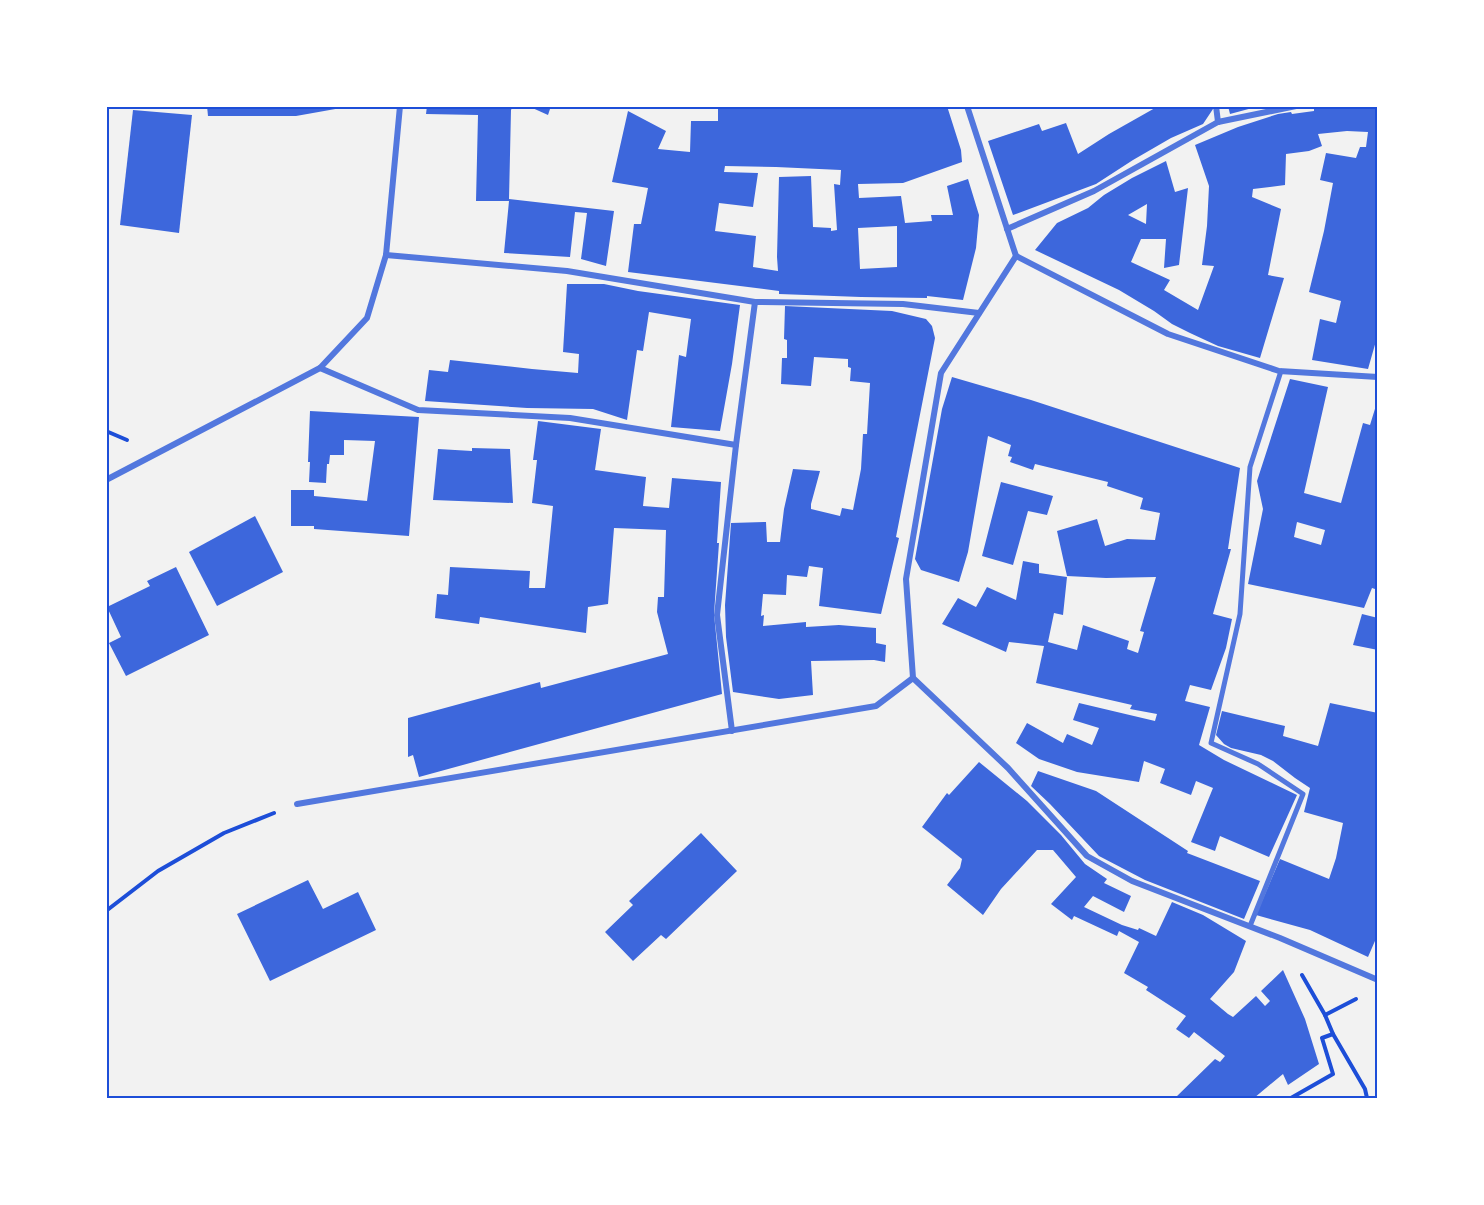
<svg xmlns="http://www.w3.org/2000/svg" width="1484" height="1205" font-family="'Fira Sans',sans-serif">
	<rect width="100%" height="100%" fill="#f2f2f2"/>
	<g fill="#3d67dc" fill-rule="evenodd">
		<path d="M207,106h134v2l-45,8h-88z"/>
		<path d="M427,106h86l-2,4 -2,89 105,12 -8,55 -25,-7 6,-46 -12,-1 -5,45 -66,-4 5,-52h-33l2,-86 -52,-1z"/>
		<path d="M528,106h23l-3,9z"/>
		<path d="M718,106h229l14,44 1,12 -59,21 -45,1 1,14 42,-2 4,27 27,-2 -1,-6h22l-6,-29 21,-7 11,36 -3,33 -13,52 -36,-4v2l-66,-1 -82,-3v-3l-151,-19 6,-48h7l7,-36 -36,-6 16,-71 38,20 -8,18 32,3 1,-31h27zM725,166l51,1 65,3 -1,15 -6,-1 3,46 -6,1v-3l-18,-1 -2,-51 -32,1 -2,80 1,14 -25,-4 3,-31 -41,-5 4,-28 34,4 5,-34 -34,-1zM897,226v41l-37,2 -2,-41z"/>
		<path d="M1154,106h59v3l-10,15 -32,14 -38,22 -37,24 -83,31 -25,-74 51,-17 3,7 24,-8 12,31 31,-20 46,-26z"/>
		<path d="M1228,106h28v1l-26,7z"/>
		<path d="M1320,106h58v228l-10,35 -56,-9 8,-41 16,4 5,-22 -32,-9 15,-61 9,-48 -13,-3 6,-27 30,5 4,-11h6l2,-15 -21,-1 -29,3 4,12 -13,5 -23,3 -1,31 -32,4 -1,8 29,12 -13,66 16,3 -24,80 -42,-12 -28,-13 -18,-9 -18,-13 -35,-21 -84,-40 22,-27 31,-15 16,-13 28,-17 34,-17 9,31 13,-4 -9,77 -15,3 2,-29h-25l-10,23 39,18 -6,10 34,20 16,-44 -12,-1 5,-39 2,-40 -14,-41 43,-18 40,-13 13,-2 1,2 22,-3v-4zM1147,204l-1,20 -18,-9z"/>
		<path d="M133,110l59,5 -13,118 -59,-8z"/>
		<path d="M567,284h37l34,7 102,14 -8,59 -12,67 -49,-4 8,-72 7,2 5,-38 -42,-7 -6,39 -6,-1 -10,70 -34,-11 -66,-1 -102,-7 4,-31 19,2 2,-12 82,9 46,4 1,-19 -16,-2z"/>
		<path d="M785,306l107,5 34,8 6,7 3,12 -39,199 3,1 -18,76 -62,-8 4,-38 -14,-2 -2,11 -20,-2 -1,20 -23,-1 -2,22 3,-1 -1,11 43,-4v5l33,-2 37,3v15l10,2 -1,17 -11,-2 -63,1 2,34 -34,4 -46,-7 -7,-55 -1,-32 6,-82 35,-1 1,20h13l4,-33 9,-40 27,2 -9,33v5l29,7 2,-8 11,2 8,-41 2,-35h4l3,-51 -20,-2 1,-13 -3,-1v-8l-34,-2 -3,29 -30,-2 1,-26h5v-18l-3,-1z"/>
		<path d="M952,377l79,23 209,68 -12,81h3l-18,65 19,5 -6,29 -15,42 -21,-5 -5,16 25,6 -11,38 25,15 73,35 -28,62 -49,-21 -5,15 -24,-9 22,-54 -17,-7 -5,14 -31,-12 5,-14 -21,-8 -5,21 -62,-10 -38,-13 -23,-16 11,-20 36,20 4,-9 25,11 7,-17 -26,-8 6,-17 76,18 2,-7 -27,-5 2,-4 -96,-22 8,-37 -35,-4 -3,10 -64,-28 16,-26 18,9 11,-20 29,13 7,-39 16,3v9l28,4 -4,38 -9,-2 -6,29 29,8 6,-25 46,16 -2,8 11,4 6,-21 -4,-1 16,-54 -50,1 -39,-2 -10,-45 40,-12 8,27 22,-7 28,1 5,-27 -20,-4 3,-11 -36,-12 1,-4 -73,-18 -2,6 -23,-8 2,-5 -4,-1 3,-11 -23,-9 -20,116 -9,30 -38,-12 -6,-11 27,-150z"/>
		<path d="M1290,379l38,8 -24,106 37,10 22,-80 7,2 8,-26v179l-3,11 -3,-1 -8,20 -116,-24 15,-75 -6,-28zM1297,522l28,8 -4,15 -27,-8z"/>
		<path d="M310,411l109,6 -10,119 -95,-7v-3h-23v-36h23v6l53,5 8,-60 -31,-1v15h-14l-1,9h-2l-1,19 -17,-1 1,-20h-2z"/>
		<path d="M538,421l63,8 -6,41 51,7 -3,29 26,2 3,-30 49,4 -4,61h2l-5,71 8,80 -303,83 -6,-22 -5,2v-39l132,-36 1,6 127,-34 -11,-42 1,-15h6l2,-67 -52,-2 -6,76 -20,3 -2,26 -106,-16 -1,7 -44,-6 2,-24 11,1 2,-28 80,4 -1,17h16l8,-82 -21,-3 5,-43h-4z"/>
		<path d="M472,448l38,1 3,54 -80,-3 5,-51 34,2z"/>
		<path d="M1001,482l52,14 -6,19 -19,-4 -15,54 -31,-9z"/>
		<path d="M255,516l28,56 -66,34 -28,-54z"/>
		<path d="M176,567l33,68 -83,41 -17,-33 12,-6 -14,-30 43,-21 -3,-5z"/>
		<path d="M1362,614l16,4v32l-25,-5z"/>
		<path d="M1330,703l48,10v221l-10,23 -58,-27 -54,-15 24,-56 49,20 7,-21 7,-35 -39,-11 6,-24 -15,-10 -22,-17 -12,-6 -30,-7 -7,-4 -8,-9 6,-24 63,15 -2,10 35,10z"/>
		<path d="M979,762l48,39 34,34 24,29 22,15 -3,4 27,13 -7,16 -31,-16 -9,11 38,18 16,5 1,-2 17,8 16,-34 31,13 43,26 -12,31 -24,27 18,15 5,3 23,-21 9,10 5,-5 -9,-10 22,-21 22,49 14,45 -31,21 -5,-11 -29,24h-79l40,-39 5,3 5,-6 -31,-24 -5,6 -13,-9 10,-13 -40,-26 2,-3 -24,-14 15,-31 -20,-11 -2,5 -43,-20 -2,4 -21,-16 25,-27 -23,-27h-16l-36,39 -18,26 -36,-30 13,-17 2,-9 -40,-32 25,-34 2,2z"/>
		<path d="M1038,771l58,20 92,60 -1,2 73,28 -16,38 -99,-39 -46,-24 -49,-52 -19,-18z"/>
		<path d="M701,833l36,38 -71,68 -5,-4 -28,26 -28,-29 28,-27 -4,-4z"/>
		<path d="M308,880l15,29 35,-17 18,38 -106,51 -33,-67z"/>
	</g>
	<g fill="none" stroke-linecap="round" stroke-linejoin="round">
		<g stroke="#1d4ed8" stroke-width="4">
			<path d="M106,431l21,9"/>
			<path d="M106,911l52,-40 66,-38 50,-20"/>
			<path d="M1325,1015l31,-16"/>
			<path d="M1333,1034l32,55 2,9"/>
			<path d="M1291,1098l42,-24 -11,-36 11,-4 -8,-19 -23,-40"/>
		</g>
		<path stroke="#5277de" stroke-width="5" d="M1250,926l53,-132 -45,-30 -47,-21 29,-129 10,-147 31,-96"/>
		<g stroke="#5277de" stroke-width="6">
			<path d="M967,106l49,150"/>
			<path d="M1216,106l2,16"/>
			<path d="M1007,229l87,-38 124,-69 78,-16"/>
			<path d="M386,255l181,16 188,31 148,2 76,9"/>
			<path d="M1016,256l-75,117 -35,206 7,99 95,90 79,88 45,25 148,57 98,42"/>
			<path d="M1016,256l152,78 111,37 99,6"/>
			<path d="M320,368l98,42 152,8 166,27"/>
			<path d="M106,480l214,-112 47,-50 19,-63 14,-149"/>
			<path d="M732,731l-15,-116 19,-170 19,-143"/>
			<path d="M297,804l579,-98 37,-28"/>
		</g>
	</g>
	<rect width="1484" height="1205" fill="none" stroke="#ffffff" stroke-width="216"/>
	<rect x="108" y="108" width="1268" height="989" fill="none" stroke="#1d4ed8" stroke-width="2"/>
</svg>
